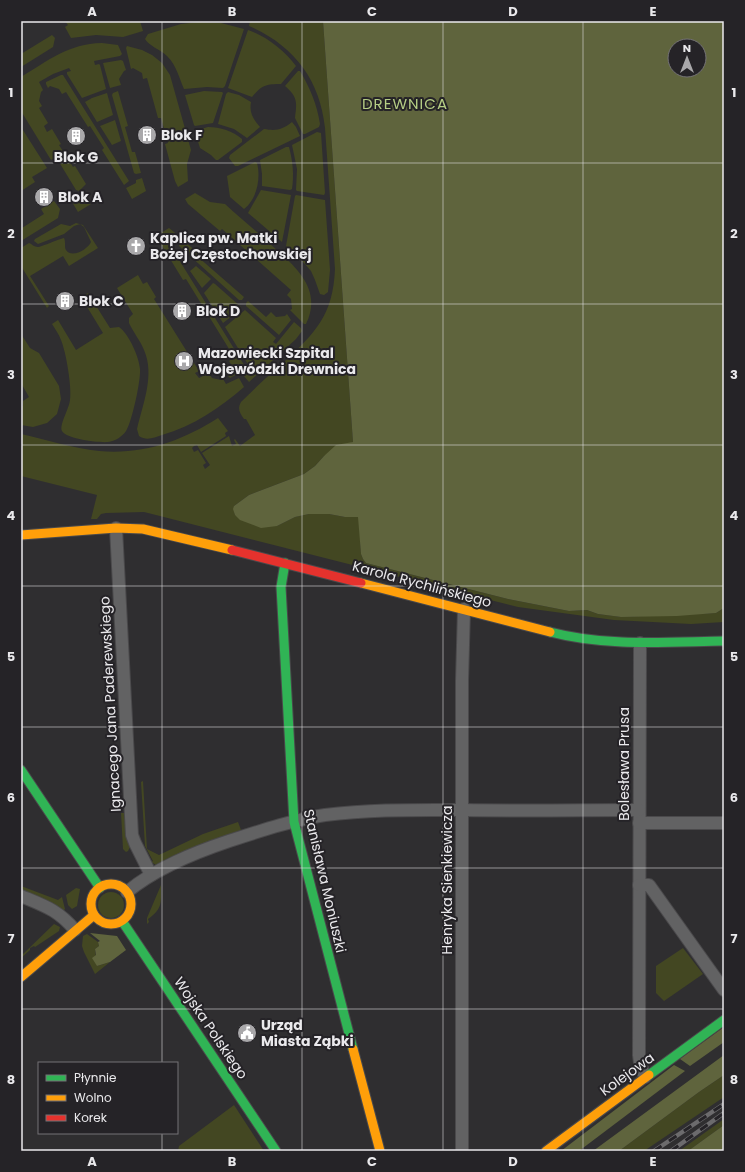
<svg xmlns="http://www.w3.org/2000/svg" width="745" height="1172" font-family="Poppins,sans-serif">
	<rect width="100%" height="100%" fill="#2f2e30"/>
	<g fill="#434722">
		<path d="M65,21h75l3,10 -20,6 -27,-2 -25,3 -6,-11 3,-2z"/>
		<path d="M250,21h73l30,421 -29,14 -9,10 -11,8 -55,21 -15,11v3l1,6 42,11 18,-9 14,-3h20l16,3h14l2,37 2,5 3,4 142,36 61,12 18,-1 11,4 23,3 95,-4 8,-5v14l-33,2 -77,-4 -96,-13 -366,-93 -8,-2 -38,1 -5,1 -4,5h-6l6,-24 -76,-19v-42c26,6 52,14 78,17 44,4 83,-10 119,-33l10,13 -3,2 1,3 -25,16 -4,-7 -3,1 -2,2 2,4 4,-2 8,13 -3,2 2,4 5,-4 -8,-12 27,-17 3,10 4,-2 -2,-4 1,-1 5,7 15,-11 -9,-16h-2c-4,-6 -7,-10 -3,-17 14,-14 28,-27 43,-40 32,-30 49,-47 51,-93l-10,-141c-5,-49 -32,-83 -76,-102z"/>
		<path d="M199,22l22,1 23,6 -19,57 -2,2 -16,-1 -23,2c-5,-11 -7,-23 -17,-33 -6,-6 -18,-10 -22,-17l3,-5 33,-10z"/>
		<path d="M248,30c18,6 37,21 48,36l-15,18c-15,0 -19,1 -29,13l-24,-9z"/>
		<path d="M52,35l3,3 -2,9 -32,20v-13z"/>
		<path d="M102,43l16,2 4,9 -2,2 -26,5 1,4 4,-1 1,1 6,24 -24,9 -15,-24v-2l4,-1 -2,-3 -16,6 -14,8 4,8 -2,2 -2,9 3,5 -3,2 9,15 -4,3 3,6 5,-3 9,15 -2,1 14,22 2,-1 11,18 -7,7 -3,-1 -20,-33 -5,3 -30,-49v-34c28,-17 47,-33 81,-34z"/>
		<path d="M127,46l15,4 10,5 10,8 8,12 21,75 -4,14 1,17 -10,6 -3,-6 -10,-37 3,-1 -7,-25h-3l-11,-40 -4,1 -1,-6 -9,-5 -2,1 -5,-21z"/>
		<path d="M121,60l2,1 3,9 -2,1 -5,8 2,6 -11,3 -7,-25z"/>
		<path d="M298,71h2c10,17 17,33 20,53l-1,3 -14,7h-2l-8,-16c2,-15 3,-21 -10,-32z"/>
		<path d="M61,75h2l66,106 -5,4 -22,-35 2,-2 -14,-22 -2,1 -22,-35 -4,2 -3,-5 -9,-3 -2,2 -2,-4v-2z"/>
		<path d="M118,91l10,35 -3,1 7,25h3l6,21 -5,1 -2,-1 -22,-78 1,-2z"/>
		<path d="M204,91l18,1 1,1 -10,30 -18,3 -1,-1 -9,-30z"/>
		<path d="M228,92l11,3 12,7c-2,11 2,17 9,25l-13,11 -13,-9 -16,-5 8,-30z"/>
		<path d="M107,93l6,22 -16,7 -12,-20 7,-4z"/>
		<path d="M115,120l6,21 -9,4 -12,-19z"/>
		<path d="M292,122l4,5 4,9 -62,30h-3l-6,-8 1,-3 34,-26c12,2 18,1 28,-7z"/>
		<path d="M21,127l26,41 -15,9 3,5 -14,9z"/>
		<path d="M208,127c12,0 25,4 34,12v3l-24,18h-2l-5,-5 -11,-7 -5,-16 2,-2z"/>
		<path d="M317,132l4,1 4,60 -1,2 -27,-4 -1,-1 1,-21 -5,-24z"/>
		<path d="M286,147h3c4,15 5,28 3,42l-2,1 -28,-4v-12l-2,-14z"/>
		<path d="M255,162l2,1c4,15 0,36 -13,46l-14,-12 -3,-21z"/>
		<path d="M142,178l4,13 -14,8 -6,-11 10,-5v-3z"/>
		<path d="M261,190l30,5 -9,47 -34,-29z"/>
		<path d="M195,193l15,9 15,2c14,13 29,25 43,38 24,22 56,45 38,82h-2l-14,-14 2,-1 -1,-10 -4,-4 4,-5 -69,-61 -2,2 -32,-27 -3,-5z"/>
		<path d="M75,194l2,4 14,6 -13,8 -9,-15z"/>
		<path d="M296,195l29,5 5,70 -2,22 -4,3 -4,-1 -5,-14 -4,-9 -7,-8 -18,-17 9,-50z"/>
		<path d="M54,201l6,8 -2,9 -37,23v-15l1,2 22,-14 -3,-5z"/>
		<path d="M76,223l7,2 15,23 -29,18 -6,-10 -33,20 19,30 -2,2 -26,-42v-18l8,-5c3,1 5,4 9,4 3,0 21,-8 26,-9 2,4 0,9 2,12 6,9 22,-1 25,-8l-7,-15 -4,-3 -6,2 -10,8 -26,10 -4,-3 1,-2 26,-15 9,2z"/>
		<path d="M169,228l10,8 -5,5 -3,-2 -3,3 78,126 -1,2 -15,8 -2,-2 2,-1 2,-9 -3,-5 5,-4 -48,-78 -3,1 -27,-44z"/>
		<path d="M183,240l16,14 -1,3 46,40 -2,3h-3l-60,-54v-2z"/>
		<path d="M196,266l15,13 -9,9 -12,-17z"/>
		<path d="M138,275l5,9 4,-2 9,15 -2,2 45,72 -4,2 4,5 10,-5 3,5 9,2 2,-1 3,5 13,-6 5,9c-24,21 -51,39 -82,48 -8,3 -16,6 -23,1l-2,-7c6,-26 18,-54 7,-79 -4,-10 -11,-18 -15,-27v-5l4,-4 -16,-26z"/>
		<path d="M213,283l2,1 26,23 -5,6 -13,10 -19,-30z"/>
		<path d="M88,293l22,35 9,-1c10,7 20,30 21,42 1,11 -8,53 -14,62 -4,6 -11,10 -18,11 -8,1 -42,-3 -46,-11 -3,-6 7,-22 8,-31 2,-13 -4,-48 -9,-60 -2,-6 -6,-11 -9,-16l6,-4 18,30 27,-17 -22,-36z"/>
		<path d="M248,301l18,16 5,-5 5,5 9,-1 2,-2 4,6 -12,15 -33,-29v-3z"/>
		<path d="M245,310l31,28 -3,4 3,2 18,-22 7,6 1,3 -6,8 -47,43 -6,-7 13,-8 -2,-2 -3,2 -2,-1 -24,-39z"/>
		<path d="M21,334l9,14 9,5 20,33 2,13 -4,15 -10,9 -14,4 -12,-2v-18l2,-1v-5l6,-4 -8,-14z"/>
		<path d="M143,781l4,68 12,6 44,-21 35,-12 3,8 -36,13 -44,21 -5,1 -5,-3 2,-1 -8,-15 -4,-64z"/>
		<path d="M121,813h5l1,23 3,11 -2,4 -2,1 -3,-3z"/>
		<path d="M161,885c0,17 2,24 -13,34l1,3 -2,2v-6z"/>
		<path d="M21,886l37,14 4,-3 3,12 -2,3 -42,-21z"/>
		<path d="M76,888l4,1 -3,17 -5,3 -4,-4 -2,-10z"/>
		<circle cx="111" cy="905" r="13"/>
		<path d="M54,924l6,3 -1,4 -24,16 -1,-1 -4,2v2l-9,8v-2z"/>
		<path d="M87,934l11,8 1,4 -4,3 2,17 13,-4 -15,12 -11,-22 -2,-6 1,-10z"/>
		<path d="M683,948l20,26 -39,27 -8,-8v-27z"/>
		<path d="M724,1075v22l-80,54h-25l80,-59z"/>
		<path d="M234,1105l30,46h-86l1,-5z"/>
		<path d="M724,1119v6l-36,26h-9z"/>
	</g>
	<g fill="#5f643d" fill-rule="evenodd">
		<path d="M323,21h401v587l-8,5 -39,3 -56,1 -23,-3 -11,-4 -18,1 -61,-12 -142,-36 -3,-4 -2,-5 -3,-37h-13l-16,-3h-20l-14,3 -18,9 -16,2 -21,-8 -5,-5 -2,-6 1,-3 15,-11 55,-21 11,-8 9,-10 12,-11 17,-3zM675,46h24v24h-24z"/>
		<path d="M90,933l27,3 9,14 -16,12 -13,4 -5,-8 4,-3 -1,-6 4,-3 -1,-4 2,-1z"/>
		<path d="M724,1027v15l-34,24 -10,-7z"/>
		<path d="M724,1055v20l-25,17 -80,59h-26z"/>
		<path d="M674,1065l11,6 -106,80h-18z"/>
		<path d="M724,1125v26h-36z"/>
	</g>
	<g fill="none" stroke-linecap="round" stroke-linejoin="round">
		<defs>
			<g id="street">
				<path d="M116,528l16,307 3,8 16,32"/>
				<path d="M640,643l-1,412 1,8 5,14"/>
				<path d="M639,823h85"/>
				<path d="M639,885h10l75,105"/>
				<path d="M127,892c29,-24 66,-39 102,-51 31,-10 64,-21 96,-26 46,-6 93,-5 139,-5 58,1 117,0 175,0"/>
				<path d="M21,896c24,10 37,14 54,34"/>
				<path d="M462,1151v-470l2,-72"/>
			</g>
			<g id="fast">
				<path d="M285,563l-4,24 13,235 59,227"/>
				<path d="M550,632c57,15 116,10 174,9"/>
				<path d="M21,770l79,118"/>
				<path d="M122,921l154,230"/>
				<path d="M649,1075l75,-55"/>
			</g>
			<g id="slow">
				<path d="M21,535l95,-7 27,1 89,21"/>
				<path d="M361,583l189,49"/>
				<circle cx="111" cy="904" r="20"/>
				<path d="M21,977l73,-62"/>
				<path d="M353,1049l27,102"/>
				<path d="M546,1151l103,-76"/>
			</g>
			<path id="jam" d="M232,550l129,33"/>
		</defs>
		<use href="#street" stroke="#4a494b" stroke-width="14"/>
		<use href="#fast" stroke="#4a494b" stroke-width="11"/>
		<use href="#slow" stroke="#4a494b" stroke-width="11"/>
		<use href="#jam" stroke="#4a494b" stroke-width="11"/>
		<use href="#street" stroke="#626263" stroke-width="12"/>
		<use href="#fast" stroke="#30b455" stroke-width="9"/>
		<use href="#slow" stroke="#ff9f0a" stroke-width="9"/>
		<use href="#jam" stroke="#e5322d" stroke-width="9"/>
		<defs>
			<g id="rail">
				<path d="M654,1151l70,-47"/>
				<path d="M671,1151l53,-38"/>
			</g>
		</defs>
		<use href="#rail" stroke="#6c6b6d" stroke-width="4.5"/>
		<use href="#rail" stroke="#252327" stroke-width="3" stroke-dasharray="9" stroke-linecap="butt"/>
	</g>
	<path fill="none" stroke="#eae9ec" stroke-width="1" stroke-opacity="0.55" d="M162,21v1042M302,21v1130M443,21v1130M583,21v1130M21,163h703M21,304h703M21,445h703M21,586h703M21,727h703M21,868h703M21,1009h703M162,1133v18"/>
	<defs>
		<symbol id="building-disc" viewBox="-11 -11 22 22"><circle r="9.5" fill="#a9a8aa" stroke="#252327"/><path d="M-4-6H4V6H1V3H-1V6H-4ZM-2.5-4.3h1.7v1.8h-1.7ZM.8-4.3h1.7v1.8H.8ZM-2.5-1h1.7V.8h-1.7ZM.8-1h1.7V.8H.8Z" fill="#fff"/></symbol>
		<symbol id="church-disc" viewBox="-11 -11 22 22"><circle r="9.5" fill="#a9a8aa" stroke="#252327"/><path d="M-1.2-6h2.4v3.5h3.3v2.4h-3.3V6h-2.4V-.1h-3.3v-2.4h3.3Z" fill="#fff"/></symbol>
		<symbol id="hospital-disc" viewBox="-11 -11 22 22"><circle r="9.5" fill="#a9a8aa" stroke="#252327"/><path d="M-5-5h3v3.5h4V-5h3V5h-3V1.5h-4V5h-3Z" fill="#fff"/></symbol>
		<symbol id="civic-disc" viewBox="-11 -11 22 22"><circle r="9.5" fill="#a9a8aa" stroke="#252327"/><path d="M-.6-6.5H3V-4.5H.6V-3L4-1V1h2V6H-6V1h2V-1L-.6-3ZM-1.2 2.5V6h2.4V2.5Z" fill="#fff"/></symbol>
	</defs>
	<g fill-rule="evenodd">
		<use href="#building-disc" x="136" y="124" width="22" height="22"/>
		<use href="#building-disc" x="65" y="125" width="22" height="22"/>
		<use href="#building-disc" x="33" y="186" width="22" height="22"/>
		<use href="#church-disc" x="125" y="235" width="22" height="22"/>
		<use href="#building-disc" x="54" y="290" width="22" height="22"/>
		<use href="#building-disc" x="171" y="300" width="22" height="22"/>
		<use href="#hospital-disc" x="173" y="350" width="22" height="22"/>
		<use href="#civic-disc" x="236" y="1022" width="22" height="22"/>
	</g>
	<g text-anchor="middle" stroke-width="4" stroke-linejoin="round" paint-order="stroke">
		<g font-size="14" font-weight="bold" fill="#eae9ec" stroke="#252327" text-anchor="start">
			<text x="161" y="140">Blok F</text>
			<text x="76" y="162" text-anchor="middle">Blok G</text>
			<text x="58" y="202">Blok A</text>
			<text x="150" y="243">Kaplica pw. Matki<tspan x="150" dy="16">Bożej Częstochowskiej</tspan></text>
			<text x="79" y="306">Blok C</text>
			<text x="196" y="316">Blok D</text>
			<text x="198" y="358">Mazowiecki Szpital<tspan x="198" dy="16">Wojewódzki Drewnica</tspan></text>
			<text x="261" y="1030">Urząd<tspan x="261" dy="16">Miasta Ząbki</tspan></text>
		</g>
		<g font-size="14" fill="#eae9ec" stroke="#252327">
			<text transform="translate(422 584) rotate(15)" y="5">Karola Rychlińskiego</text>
			<text transform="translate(110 704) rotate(-93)" y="5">Ignacego Jana Paderewskiego</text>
			<text transform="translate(624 764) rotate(-90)" y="5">Bolesława Prusa</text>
			<text transform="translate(447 880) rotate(-90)" y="5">Henryka Sienkiewicza</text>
			<text transform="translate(325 881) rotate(77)" y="5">Stanisława Moniuszki</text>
			<text transform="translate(211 1028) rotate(56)" y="5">Wojska Polskiego</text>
			<text transform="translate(627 1074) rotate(-36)" y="5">Kolejowa</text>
		</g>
		<g font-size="15" letter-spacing="1" fill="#b5cd84" stroke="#252327">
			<text x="405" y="109">DREWNICA</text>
		</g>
	</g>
	<rect width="745" height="1172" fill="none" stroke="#252327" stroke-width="44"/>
	<rect x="38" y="1062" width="140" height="72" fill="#252327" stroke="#747276"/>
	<rect x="46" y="1075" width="20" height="6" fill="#30b455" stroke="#747276"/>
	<text x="74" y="1082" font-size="12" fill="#eae9ec">Płynnie</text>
	<rect x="46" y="1095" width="20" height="6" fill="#ff9f0a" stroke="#747276"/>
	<text x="74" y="1102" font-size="12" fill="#eae9ec">Wolno</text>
	<rect x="46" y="1115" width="20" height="6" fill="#e5322d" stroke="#747276"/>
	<text x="74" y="1122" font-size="12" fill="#eae9ec">Korek</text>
	<g transform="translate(687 58)"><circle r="19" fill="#252327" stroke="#747276"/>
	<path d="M0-3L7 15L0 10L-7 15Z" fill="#a9a8aa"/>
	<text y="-6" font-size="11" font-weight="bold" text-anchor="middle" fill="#eae9ec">N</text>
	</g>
	<rect x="22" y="22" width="701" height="1128" fill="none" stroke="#eae9ec" stroke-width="1.5"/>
	<g font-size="13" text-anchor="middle" font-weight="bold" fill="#eae9ec">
		<text x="92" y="16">A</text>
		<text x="232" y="16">B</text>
		<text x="372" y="16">C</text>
		<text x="513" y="16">D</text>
		<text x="653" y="16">E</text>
		<text x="11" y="97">1</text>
		<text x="734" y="97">1</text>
		<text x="11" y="238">2</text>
		<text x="734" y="238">2</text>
		<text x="11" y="379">3</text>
		<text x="734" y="379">3</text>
		<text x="11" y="520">4</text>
		<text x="734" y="520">4</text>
		<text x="11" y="661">5</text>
		<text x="734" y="661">5</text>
		<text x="11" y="802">6</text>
		<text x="734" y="802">6</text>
		<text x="11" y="943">7</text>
		<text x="734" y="943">7</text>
		<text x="11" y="1084">8</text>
		<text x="734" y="1084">8</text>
		<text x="92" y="1166">A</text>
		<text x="232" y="1166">B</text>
		<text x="372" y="1166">C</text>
		<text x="513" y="1166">D</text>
		<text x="653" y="1166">E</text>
	</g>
</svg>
